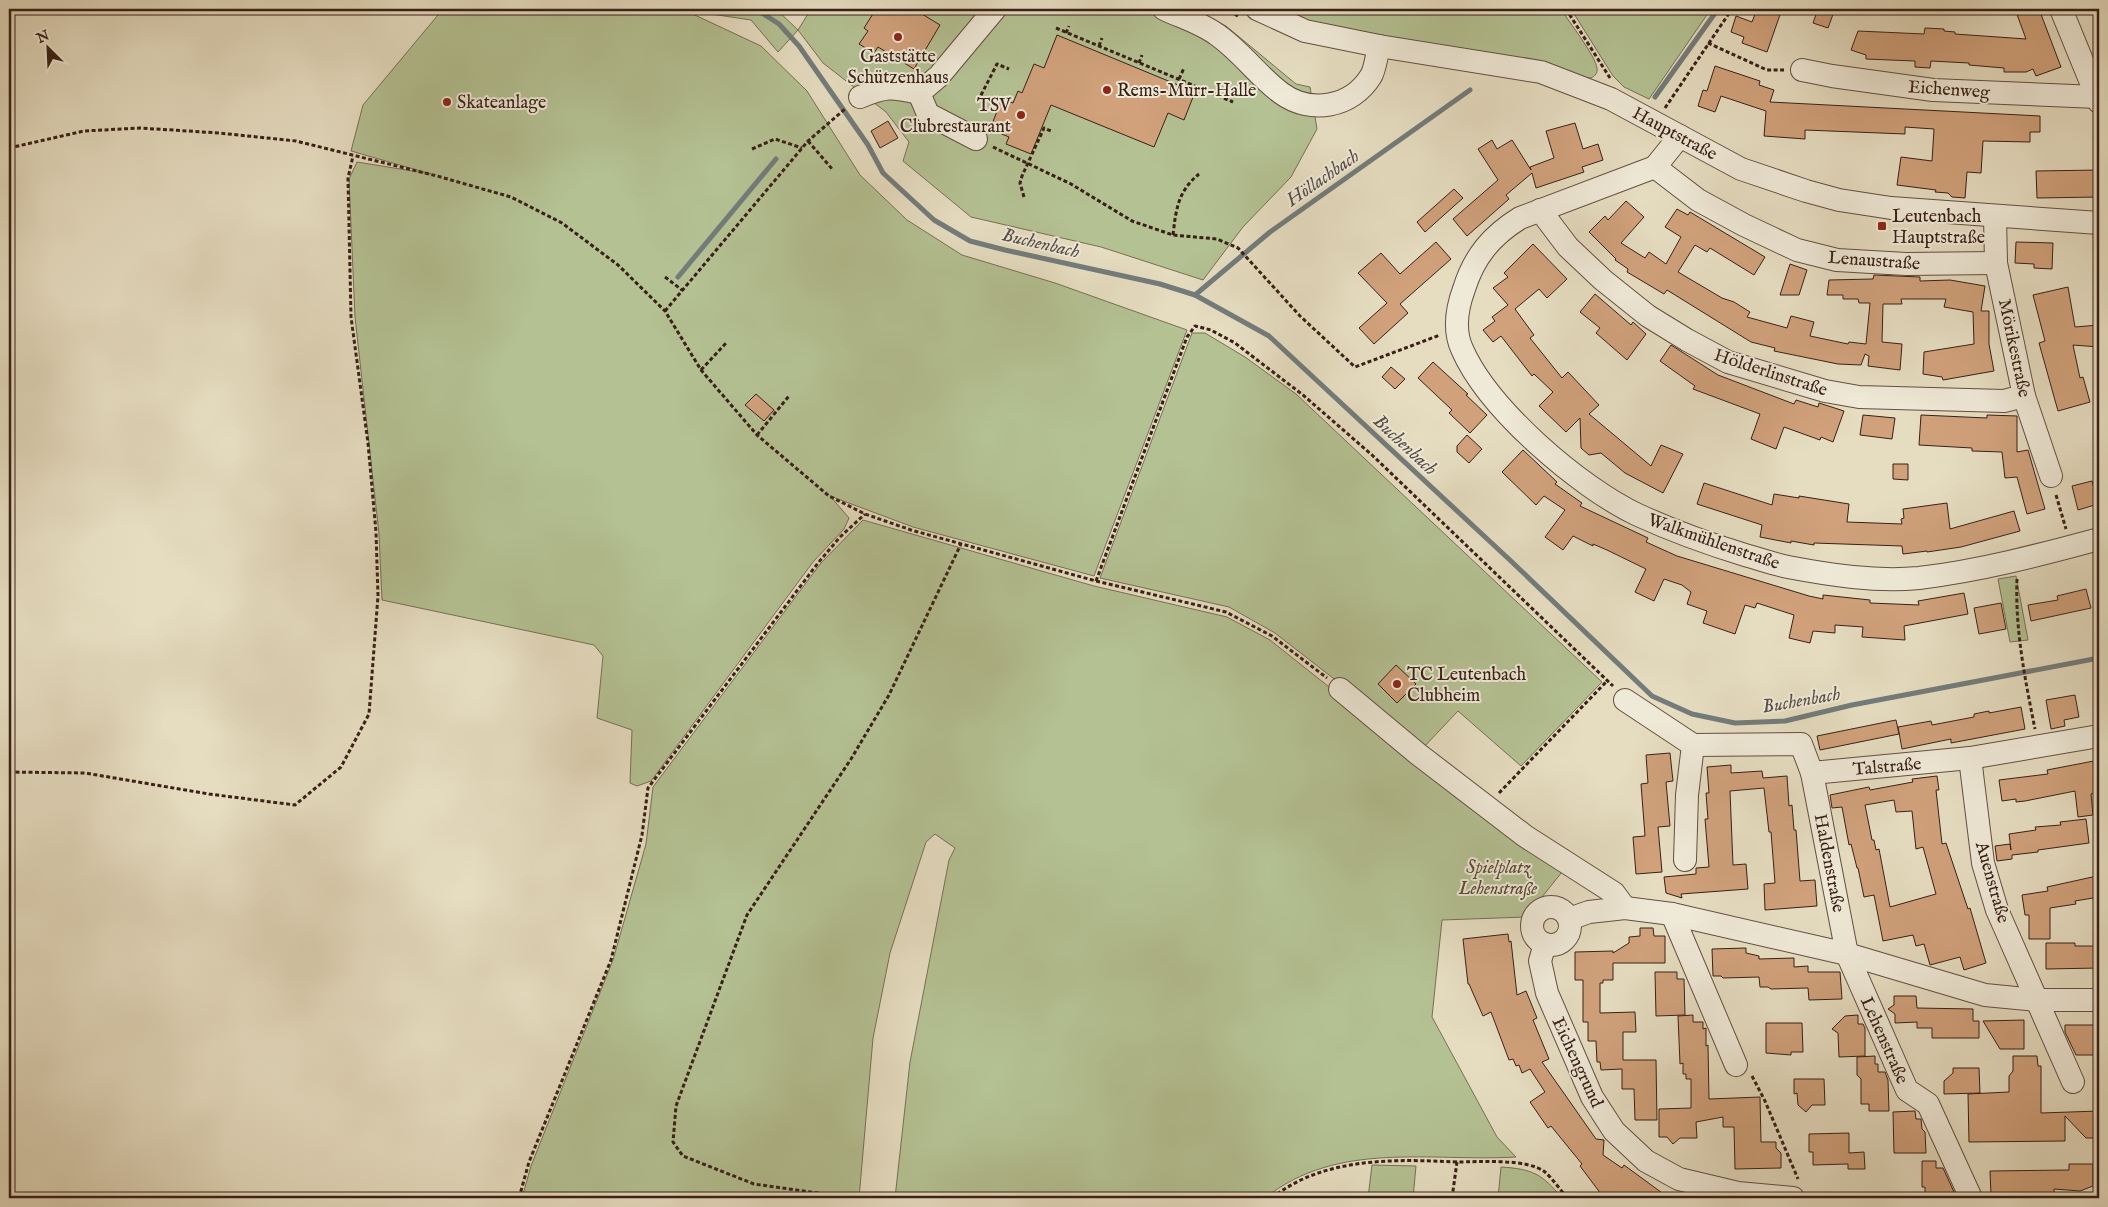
<svg xmlns="http://www.w3.org/2000/svg" width="2108" height="1207" font-family="'IM FELL English',serif">
	<rect width="100%" height="100%" fill="#e6ddc1"/>
	<filter id="stains"><feTurbulence type="fractalNoise" baseFrequency=".004" numOctaves="4"/><feColorMatrix values="0 0 0 0 .2 0 0 0 0 .09 0 0 0 0 .02 0 0 0 .5 -.17"/></filter>
	<radialGradient id="worn" r=".72"><stop offset=".6" stop-color="#630" stop-opacity="0"/><stop offset="1" stop-color="#630" stop-opacity=".3"/></radialGradient>
	<g fill="#b4c193" stroke="#767055">
		<path d="M443,9h239l79,37 46,45 53,84 47,45 55,35 93,28 132,47 -93,246 -181,-49 -83,-31 19,22 -5,11 -31,33 -162,219 -14,5 -7,-3 2,-53 -35,-12 6,-62 -9,-11 -212,-45 -3,-66 -24,-217 -6,-138 8,-17 74,12 -80,-23 12,-46z"/>
		<path d="M700,9h76l22,21 13,-21h381l34,17 70,58 14,3 7,42 -26,48 -48,50 -40,53 -102,-33 -130,-30 -68,-56 6,-19 -23,-30 -63,-49 -25,-33 -20,22 -27,-32 -40,-6z"/>
		<path d="M1277,9h284c8,13 34,46 36,59 1,5 -2,8 -6,10h-5l-189,-37 -91,-20z"/>
		<path d="M1571,9h140l-62,90 -25,-12 -11,-11z"/>
		<path d="M1192,333h13l40,24 51,37 306,288 -81,84 -63,-55 -35,37 -148,-115 -46,-26 -129,-29z"/>
		<path d="M863,520l231,66 133,31 43,23 292,232 -36,45 -84,3 -10,97 65,120 19,20c-86,5 -178,-17 -251,41h-370l15,-136 39,-202 6,-12 -20,-14 -9,8 -36,111 -17,85 -14,160h-337l9,-32 82,-206 33,-116 7,-57 168,-224z"/>
		<path d="M2016,576l12,64 -18,2 -12,-63z"/>
		<path d="M1372,1165l44,1 -3,32h-45z"/>
		<path d="M1501,1167c32,2 41,7 61,31h-64z"/>
	</g>
	<g fill="none" stroke-linecap="round" stroke-linejoin="round">
		<g stroke="#737c7b" stroke-width="5">
			<path d="M756,9l23,15 20,22 69,99 15,28 51,47 36,21 35,9 155,34 35,11 74,41 243,226 140,134 40,18 43,9 50,-2 67,-16 247,-47"/>
			<path d="M1655,97l63,-88"/>
			<path d="M678,277l98,-118"/>
			<path d="M1195,295l75,-63 200,-142"/>
		</g>
	</g>
	<g fill="#d0a17b" stroke="#382017" fill-rule="evenodd">
		<path d="M876,9h49l-3,5 18,11 -26,44 -36,-22 -4,6 -15,-9 9,-13 -4,-3z"/>
		<path d="M1757,9h25l-15,43 -25,-9 2,-6 -13,-5 5,-16 16,6z"/>
		<path d="M1818,9h17l-7,19 -15,-5z"/>
		<path d="M2015,9h24l22,58 -25,9 -3,-7 -7,3h-22v-4l-35,-3v-2l-38,-2 -1,7 -15,-1v-6l-49,-2v-4l-15,-5 7,-19 66,3 1,-6 19,1v2l11,1v2l71,5z"/>
		<path d="M1057,35l138,57 -11,28 -16,-7 -14,34 -103,-42 -20,49 -25,-10 3,-7 -19,-8 12,-30 11,4 5,-12 4,2 12,-29 10,4z"/>
		<path d="M1715,66l45,15 -1,4 15,5 -4,12 270,14v16h-10v10l-47,-1 -2,32 -14,-1 -2,26 -13,-1 -4,-4 -13,-1 1,-2 -39,-5 4,-28 31,4 2,-32 -29,-2v7l-100,-4v9l-41,-3 2,-25 -45,-15 -6,16 -17,-6 5,-16 4,1z"/>
		<path d="M888,121l10,17 -18,10 -9,-17z"/>
		<path d="M1575,123l8,26 15,-5 5,16 -21,7 2,5 -48,16 -4,-15 -26,22 3,4 -42,37 -14,-17 45,-39 -20,-31 14,-9 5,9 15,-9 19,30 -1,-3 24,-9 -8,-27z"/>
		<path d="M2099,170v27l-62,1 -1,-27z"/>
		<path d="M1454,189l9,9 -38,34 -8,-10z"/>
		<path d="M1626,201l18,16 -23,26 24,15 4,-6 17,12 15,-27 -16,-10 12,-18 11,6 2,-3 75,45 -11,18 -44,-27 -3,4 -12,-7 -17,27 44,26 12,4 16,10 -3,5 40,11 4,-12 23,6 -4,14 38,8 1,-2 17,2 4,-41h-11l-1,-4h-15v-4h-16l2,-15 44,-1 1,-4 46,2v4l30,-1 35,6 -4,25h8v33l5,27 -51,9 -1,-3 -19,-3 1,-22 50,-8 -1,-32 -29,-5 2,-8h-45l1,5h-19l-1,38 20,2 -2,26 -32,-4 1,-10 -4,-2 -4,11 -23,-1 -64,-13 1,-3 -24,-6 -84,-52 -3,4 -37,-22 1,-3 -13,-9 1,-1 -27,-27 16,-16 3,4z"/>
		<path d="M1436,242l15,17 -51,45 8,9 -34,31 -15,-16 28,-25 -29,-30 23,-20 19,21z"/>
		<path d="M2016,242l37,1 -1,26 -18,-1v-4l-19,-1z"/>
		<path d="M1533,244l34,35 -20,19 -8,-9 -24,20 19,26 -4,3 32,40 6,-6 31,33 -10,9 62,52 10,-21 22,9 -20,39 -38,-20 -24,-20 -12,2 -8,-7 -1,-30 -14,14 -27,-26 14,-14 -19,-18 -2,2 -31,-40 -8,6 -10,-12 12,-9 -3,-4 16,-12 -15,-17 15,-11 -4,-4z"/>
		<path d="M1790,264l17,6 -8,25h-19z"/>
		<path d="M2068,287l7,40 24,-2v22l-26,-2 7,33 3,-1 7,25 -32,9 -19,-68 6,-2 -12,-46z"/>
		<path d="M1595,294l36,31 2,-3 13,12 -19,26 -31,-27 4,-5 -20,-16z"/>
		<path d="M1671,345l47,30 76,29 2,-4 22,7 1,-4 25,8 -11,31 -12,-5 -1,3 -36,-13 -8,22 -25,-10 9,-25 -67,-25 2,-3 -35,-25z"/>
		<path d="M1433,362l35,32 -2,1 21,20 -17,18 -21,-20 3,-3 -34,-32z"/>
		<path d="M1391,367l14,12 -10,10 -13,-12z"/>
		<path d="M756,394l18,16 -10,11 -19,-16z"/>
		<path d="M1863,415l32,3 -3,21 -32,-4z"/>
		<path d="M1921,415l66,3v-3l30,1v36l11,-2 17,59 -18,5 -10,-37 -12,1 -3,-26 -30,-1v-3l-53,-3z"/>
		<path d="M1467,435l15,14 -13,14 -12,-11v-6z"/>
		<path d="M1523,450l34,32 -2,2 27,19 -2,3 68,32 -2,4 31,14 132,40 14,3v-4l47,5v3l49,2 -1,-4 46,-8 4,21 -64,12 1,14 -43,-3 1,-10 -28,-2v8l-22,-2 -3,12 -21,-5 5,-23 -37,-12 -2,5 -10,-3 -10,29 -32,-11 4,-12 -20,-7 4,-12 -9,-7 -18,-6 -10,22 -19,-9 11,-23 -39,-19 -14,-6v2l-20,-10 -10,14 -18,-13 20,-27 -21,-14 -8,9 -34,-33z"/>
		<path d="M1893,464h15v16l-15,-1z"/>
		<path d="M2092,481l6,23 -20,6 -6,-24z"/>
		<path d="M1704,483l68,22 2,-11 25,4v-2l50,8 -2,18 55,2 -1,-5 3,-1 -1,-9 44,-6 3,26 64,-18 6,20 -59,16 -34,5v-1l-24,3 -1,-8 -88,-3v2l-23,-4v2l-31,-6 2,-12 -65,-21z"/>
		<path d="M2086,589l5,19 -60,13 -3,-16 30,-5 -1,-4z"/>
		<path d="M2001,603l5,26 -27,5 -5,-26z"/>
		<path d="M1396,665l20,19 -19,19 -19,-19z"/>
		<path d="M2075,695l4,22 -15,3 1,6 -14,3 -5,-29z"/>
		<path d="M2021,707l4,22 -74,14v-4l-49,10 -4,-22 33,-6 1,4 42,-8v-3l15,-3v2z"/>
		<path d="M1896,720l3,14 -79,16 -3,-14z"/>
		<path d="M1670,753l3,28 -7,1 4,44 -12,1 4,45 -26,2 -3,-37 12,-1 -4,-52 7,-1 -2,-28z"/>
		<path d="M2099,760v32l-8,2 2,21 -15,2 -3,-26 -50,10 -9,1v-3l-14,2 -3,-21 49,-6 -1,-4z"/>
		<path d="M1731,765v8l31,-2 1,7 24,-2 2,30 3,-1 2,25h2l4,51 15,-1 2,26 -52,4 -1,-26 11,-1 -4,-51h-2l-5,-44 -34,3 3,74 13,-1 2,25 -67,5 1,4 -16,-5 -2,-16 32,-3v-6l13,-1 -4,-48h3l-2,-26h3l-2,-26z"/>
		<path d="M1937,776l2,14h-3l6,54 4,-1 22,66 2,-1 16,55 -22,7 -4,-13 -30,8 -6,-21 -8,2 -3,-11 -30,6 -9,-46 -10,2 -6,-29h-1l-6,-24 -2,1 -7,-38 -10,1 -2,-13 39,-8 1,3 43,-8 -1,-3zM1894,800l2,12 16,-1 4,38 7,-2 13,47 -46,13 -11,-58 -3,1 -2,-10h-2l-7,-35z"/>
		<path d="M2086,819l3,24 -51,7v2l-26,3v4l-15,2 -2,-15 15,-2 1,6 -2,-16 27,-4 -1,-3 26,-2 -1,-3z"/>
		<path d="M2097,876l2,21 -24,4 1,3 -26,4v31h-21v-24h-4l-3,-20 26,-4 -1,-4z"/>
		<path d="M1640,928h13l1,8h11v27h-52v17h-10v3h-3v30l35,-1 1,20h-13v28h33l1,60h-22l-1,-31h-12v-20l-21,1 -1,-8h-3l-1,-21h-8v-19h-5v-42h-8v-28l38,-1v2l16,-10v-6l11,-1z"/>
		<path d="M1508,934l1,8 2,-1 6,54 9,-4 11,27 -4,2 16,39 -7,3 54,77 8,1 -1,15 19,13 2,-3 45,33h-65l-24,-32 2,-2 -31,-38 -3,2 -18,-26 15,-10 -15,-23 -8,4 -3,-8 -3,1 -3,-7 -4,1 -18,-48 -8,4 -14,-32h-1l-5,-45z"/>
		<path d="M2046,943h29v3h24v22l-53,1z"/>
		<path d="M1746,948v5l13,3v3l35,-1v9l14,-1v6h32l2,27 -33,1 -1,-12 -37,1 -3,-2h-8l-1,-10 -36,1 -2,-2h-8l-1,-27z"/>
		<path d="M1655,972h22v7h7l1,36 -29,1z"/>
		<path d="M1894,996h22l1,12 56,1v12h6v17h-47v-10h-15v-6l-22,1v-9l-7,-5 6,-4z"/>
		<path d="M1693,1015v7h10v7l3,-1v18l2,-1 1,54 51,-2 1,45h15v6l5,5v15l-46,1 -1,-42h-11v-10l-27,5 1,16h-17l-7,6 -6,-7h-8v-28l32,-1v-29h-5v-5h-3v-11l-3,1 -2,-48z"/>
		<path d="M1858,1015v9h5l2,4v28l-26,1 -1,-24 -6,-4 13,-13z"/>
		<path d="M2024,1020v29h-24l-17,-28z"/>
		<path d="M1766,1023h36l1,29h-12v3l-25,-2z"/>
		<path d="M2065,1025h34v30h-23l-11,-23z"/>
		<path d="M1875,1056v8h3v8h7l3,8 1,31h-20v-7h-8v-25l-4,-4v-18z"/>
		<path d="M2013,1056h24l1,10h3v47l58,-2v27h-13l-21,-22v25l-96,1 -1,-48 41,-2v-16l4,-5z"/>
		<path d="M1953,1068h26l1,25 -36,1v-13l9,-8z"/>
		<path d="M1794,1079h30l1,26h-13l-6,7 -8,-7 -1,-12 -3,1z"/>
		<path d="M1915,1111l1,8h5l1,10 3,3 1,21h-32l-1,-41z"/>
		<path d="M1849,1133v20l15,-1 1,17h-17v-5l-35,1v-13h-4v-18z"/>
		<path d="M1922,1161h14v7h7l11,24v6h-29v-11h-3z"/>
		<path d="M2069,1164h24v22l-13,5 -26,-2v5l-11,4 -10,-4 -28,4 -14,-3 -1,-24 79,-1z"/>
	</g>
	<g fill="none" stroke-linecap="round" stroke-linejoin="round">
		<defs>
			<g id="minor">
				<path d="M1164,9c17,8 37,14 52,25 24,16 42,42 65,59 30,22 71,14 90,-17 4,-6 6,-22 8,-30"/>
				<path d="M1257,9l48,22 74,15 162,26 70,27 130,70 65,22 33,9 52,8 208,15"/>
				<path d="M2061,9l38,93"/>
				<path d="M1802,70l30,6 101,14 164,7"/>
				<path d="M919,93l20,-17 56,-67"/>
				<path d="M919,93l9,21 48,25"/>
				<path d="M860,97c27,-11 31,-10 59,-4"/>
				<path d="M1680,136l-25,31 -135,51c-29,18 -46,39 -56,71 -7,19 -11,40 -2,60 26,60 117,138 176,166 35,16 71,29 107,40 14,4 28,9 43,12 42,8 87,15 131,11 60,-7 121,-23 180,-39"/>
				<path d="M1655,167l43,33 46,25 53,25 40,10 69,4 90,-1"/>
				<path d="M1540,210l28,37 35,33 45,36 39,24 41,22 97,29 34,6 145,4 20,-5"/>
				<path d="M1995,217l1,46 28,133 27,80"/>
				<path d="M1340,689l78,65 107,82 89,57 11,15"/>
				<path d="M1625,700l68,45 108,-1 11,29 158,-15 129,-22"/>
				<path d="M1970,758l13,105 14,47 76,172"/>
				<path d="M1812,773l35,181 60,136 21,14 43,94"/>
				<path d="M1685,860l2,-65 6,-50"/>
				<circle cx="1551" cy="926" r="19"/>
				<path d="M1672,914l64,151"/>
				<path d="M1569,919l20,-7 36,-4 47,6 175,40 138,41 51,5h63"/>
				<path d="M1545,944l-5,17 7,32 45,104 22,34 32,30 33,18 59,14 55,5"/>
			</g>
		</defs>
		<use href="#minor" stroke="#644f42" stroke-width="24"/>
		<g stroke="#382017" stroke-width="3" stroke-dasharray="4 2.5" stroke-linecap="butt">
			<path d="M1223,9l15,7"/>
			<path d="M1566,9l44,69"/>
			<path d="M1056,28l177,74"/>
			<path d="M1066,33l3,-7"/>
			<path d="M1708,43l59,27h17"/>
			<path d="M1099,46l3,-8"/>
			<path d="M1139,63l3,-8"/>
			<path d="M1179,79l5,-11"/>
			<path d="M978,101l19,-37 12,5"/>
			<path d="M1665,108l67,-99"/>
			<path d="M808,141l25,29"/>
			<path d="M993,147l78,37 61,37 41,14 44,4 21,9 62,68 55,51 85,-32"/>
			<path d="M9,148l75,-17 56,-3 79,5 77,8 141,35 74,21 51,26 56,42 47,46 36,59 56,65 72,61 36,18 46,16 185,51 130,31 46,24 55,42"/>
			<path d="M752,149l23,-10 27,9"/>
			<path d="M1024,197l-4,-14 2,-7 22,-48 7,3"/>
			<path d="M1173,235c3,-26 5,-44 26,-61"/>
			<path d="M665,277l17,13"/>
			<path d="M665,311l143,-170 37,-32"/>
			<path d="M701,370l25,-27"/>
			<path d="M757,435l32,-39"/>
			<path d="M2056,495l10,34"/>
			<path d="M2017,579c-2,51 8,100 18,150"/>
			<path d="M1096,581l91,-244 8,-11 16,4 24,13 68,52 69,60 241,231"/>
			<path d="M9,772l76,1 124,21 86,11 46,-38 28,-53 9,-118 -2,-64 -8,-89 -17,-126 -3,-139 5,-22"/>
			<path d="M1499,793l109,-113"/>
			<path d="M1752,1076l13,25 33,78"/>
			<path d="M825,1194l-71,-10 -71,-28 -10,-14 3,-36 71,-191 104,-156 38,-64 72,-151"/>
			<path d="M519,1198l10,-36 82,-202 31,-125 6,-47 170,-225 22,-26 25,-23"/>
			<path d="M1272,1198c51,-41 122,-39 185,-36"/>
			<path d="M1452,1198l5,-36c22,0 70,-4 88,10 8,7 15,18 23,26"/>
		</g>
		<use href="#minor" stroke="#efe9d7" stroke-width="22"/>
	</g>
	<g fill="#8f2418" stroke="#efe9d7" stroke-width="2">
		<circle cx="898" cy="37" r="5"/>
		<circle cx="1107" cy="90" r="5"/>
		<circle cx="447" cy="102" r="5"/>
		<circle cx="1021" cy="115" r="5"/>
		<rect x="1877" y="221" width="10" height="10" rx="2.5"/>
		<circle cx="1397" cy="684" r="5"/>
	</g>
	<g text-anchor="middle" stroke-width="4" stroke-linejoin="round" paint-order="stroke">
		<g font-size="18" fill="#382017" stroke="#efe9d7" text-anchor="start">
			<text x="898" y="62" text-anchor="middle">Gaststätte<tspan x="898" dy="21">Schützenhaus</tspan></text>
			<text x="1117" y="96">Rems-Murr-Halle</text>
			<text x="457" y="108">Skateanlage</text>
			<text x="1011" y="111" text-anchor="end">TSV<tspan x="1011" dy="21">Clubrestaurant</tspan></text>
			<text x="1892" y="222">Leutenbach<tspan x="1892" dy="21">Hauptstraße</tspan></text>
			<text x="1407" y="680">TC Leutenbach<tspan x="1407" dy="21">Clubheim</tspan></text>
		</g>
		<g font-size="18" fill="#382017" stroke="#efe9d7">
			<text transform="translate(1949 89) rotate(4)" y="6">Eichenweg</text>
			<text transform="translate(1675 133) rotate(28)" y="6">Hauptstraße</text>
			<text transform="translate(1874 260) rotate(4)" y="6">Lenaustraße</text>
			<text transform="translate(2015 348) rotate(78)" y="6">Mörikestraße</text>
			<text transform="translate(1771 372) rotate(18)" y="6">Hölderlinstraße</text>
			<text transform="translate(1714 541) rotate(19)" y="6">Walkmühlenstraße</text>
			<text transform="translate(1887 766) rotate(-5)" y="6">Talstraße</text>
			<text transform="translate(1830 863) rotate(79)" y="6">Haldenstraße</text>
			<text transform="translate(1993 882) rotate(74)" y="6">Auenstraße</text>
			<text transform="translate(1885 1040) rotate(66)" y="6">Lehenstraße</text>
			<text transform="translate(1578 1062) rotate(65)" y="6">Eichengrund</text>
		</g>
		<g font-size="18" font-style="italic" fill="#574836" stroke="#efe9d7">
			<text x="1498" y="873">Spielplatz<tspan x="1498" dy="21">Lehenstraße</tspan></text>
		</g>
		<g font-size="19" font-style="italic" fill="#564e49" stroke="#efe9d7">
			<text transform="translate(1322 177) rotate(-35)" y="7">Höllachbach</text>
			<text transform="translate(1041 242) rotate(13)" y="7">Buchenbach</text>
			<text transform="translate(1406 444) rotate(43)" y="7">Buchenbach</text>
			<text transform="translate(1801 699) rotate(-10)" y="7">Buchenbach</text>
		</g>
	</g>
	<rect width="2108" height="1207" fill="none" stroke="#e6ddc1" stroke-width="30"/>
	<rect x="10" y="10" width="2088" height="1187" fill="none" stroke="#382017" stroke-width="2.5"/>
	<rect x="15" y="15" width="2078" height="1177" fill="none" stroke="#382017"/>
	<g transform="translate(48 48) rotate(336)" stroke="#efe9d7" stroke-width="4" paint-order="stroke">
	<path d="M0-4L9 19L0 12L-9 19Z" fill="#382017"/>
	<text y="-8" font-size="14" font-weight="bold" text-anchor="middle" fill="#382017">N</text>
	</g>
	<rect width="100%" height="100%" filter="url(#stains)"/>
	<rect width="100%" height="100%" fill="url(#worn)"/>
</svg>
